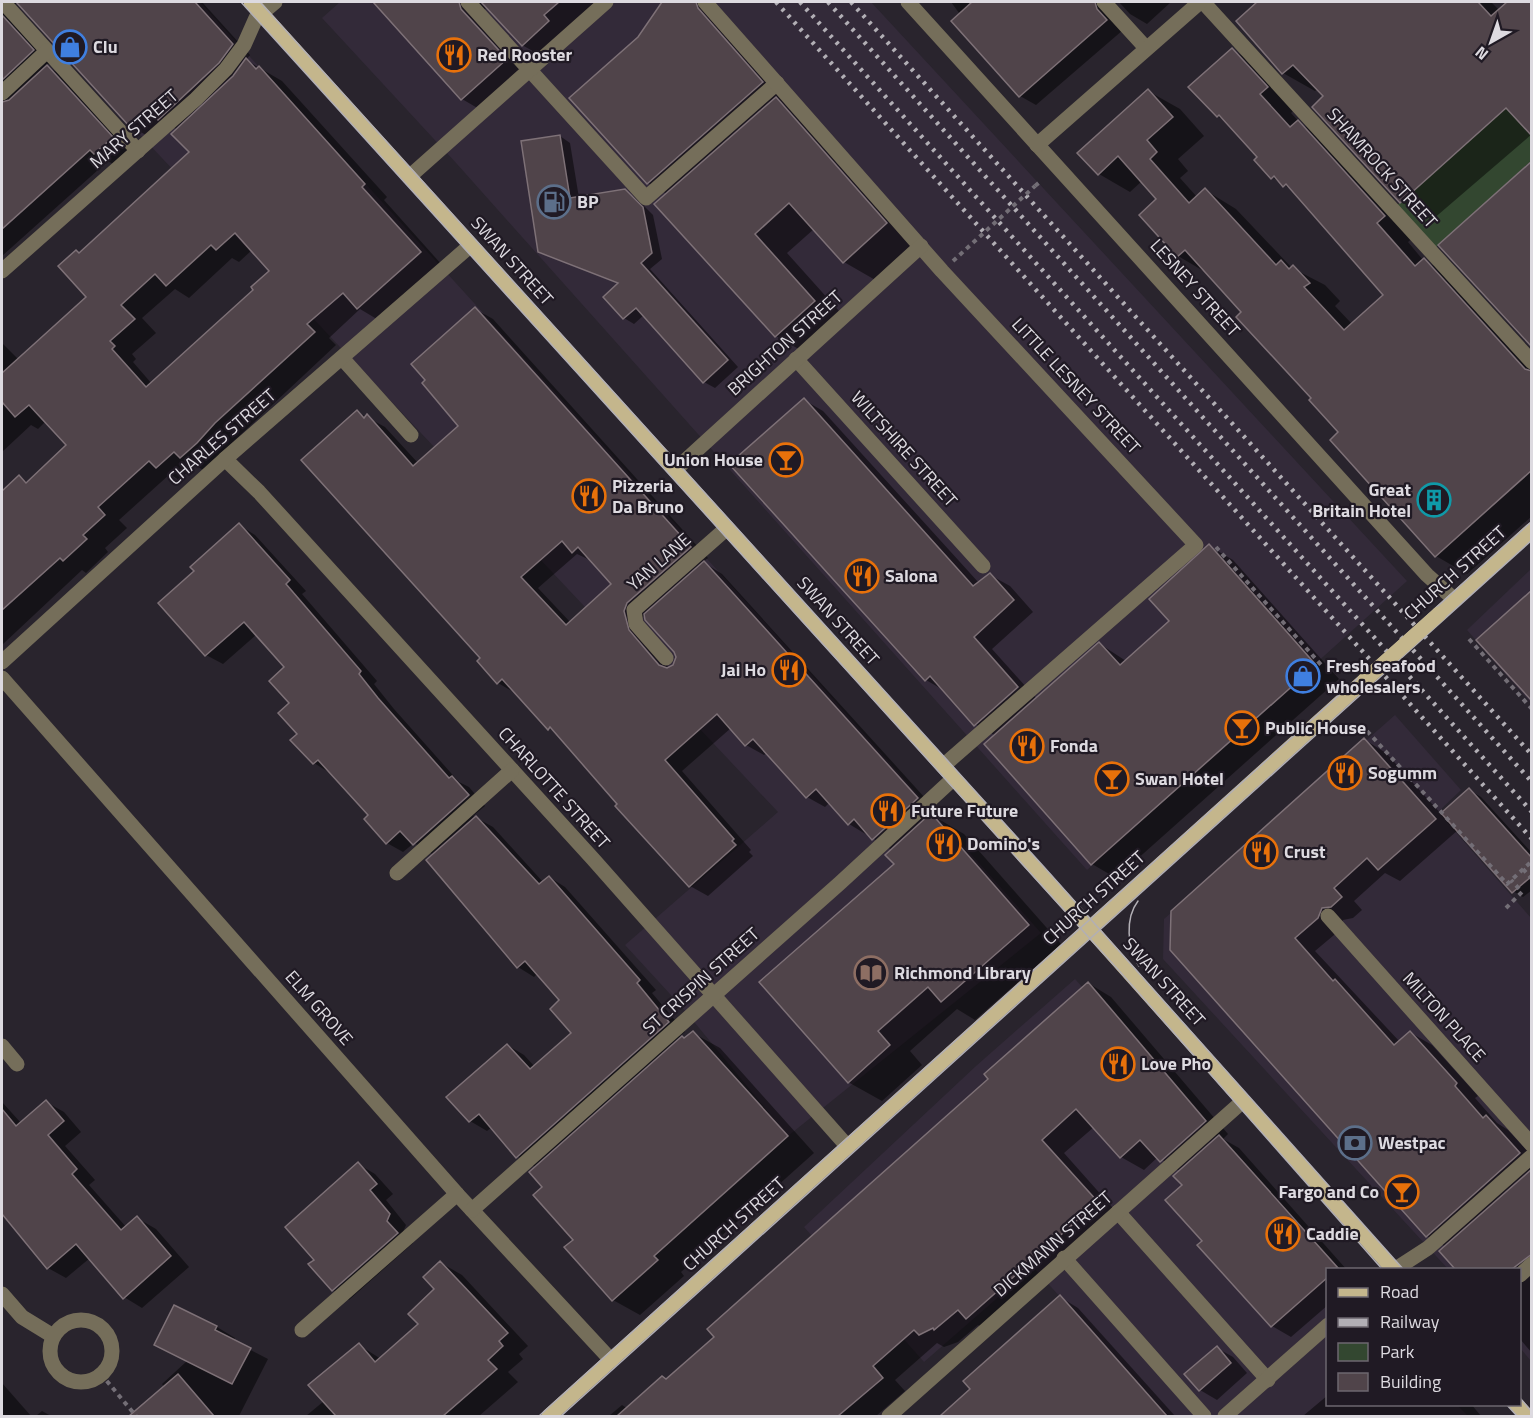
<svg xmlns="http://www.w3.org/2000/svg" width="1533" height="1418" font-family="'Titillium Web',sans-serif">
	<rect width="100%" height="100%" fill="#29242d"/>
	<g fill="#332a39">
		<path d="M15,2h185l570,626 271,305 -253,203 -107,-130 -56,-61 153,-133z"/>
		<path d="M340,2h531l536,579 -320,289 -630,-706 -135,-146z"/>
		<path d="M1531,569v134l-64,-73z"/>
		<path d="M1395,715l66,75 -23,22 93,106v443l-11,-13v-78l-72,-1 -285,-310 1,-40z"/>
		<path d="M1075,979l261,290 -8,1v134l129,1 11,11h-300l-135,-149 -109,95 -120,-135 172,-161z"/>
	</g>
	<path fill="#334730" d="M1506,108l25,28v25l-98,89 -38,-43z"/>
	<g fill="#0007" fill-rule="evenodd">
		<path d="M2,2h200l48,53 -4,5 36,21 105,116 -3,3 58,65 -62,56 -20,-12 -31,29 7,7 -133,125 -8,-5 -16,15 -9,-6 -51,46 8,8 -22,20 3,4 -22,21 -4,-3 -80,75v-152l17,-16 10,6 39,-37 -22,-25 -8,8 -7,-4 -29,27v-109l17,17 69,-63 -8,-43 111,-102 -13,-22 -13,-8 -16,15 -18,-11 -112,-123 -4,1 -4,6 40,51 -5,5 19,11 65,71 -17,16 -5,-3 -106,95zM252,250l19,21 -16,19 -103,94 -19,-22 3,-3 -4,-5 24,-21 -14,-15 33,-29 14,9 43,-40 7,4z"/>
		<path d="M375,2h223l-51,57 -25,-14 -36,-37 -4,6 48,60 -44,39 -24,-14z"/>
		<path d="M664,2h46l209,241 -42,38 -33,-19 -30,-33 -27,24 61,68 -39,34 -33,-19 -109,-142 -19,-11 -9,-145z"/>
		<path d="M951,2h220l-24,22 -17,-10 -11,-12 -4,2 8,26 -87,75 -16,-9z"/>
		<path d="M1270,2h221l8,8 10,-8h23v132l-100,86 -31,-18 -83,-113 -3,2 -32,-18 -45,-52 22,-11z"/>
		<path d="M1232,50l32,18 34,38 -7,7 10,11 28,16 87,95 -8,7 15,18 33,18 76,83v155l-65,58 -31,-18 -193,-244 -36,-39 -29,-17 -37,-41 18,-16 -17,-18 -12,11 -31,-18 49,-83 32,18 24,27 -26,23 10,12 -8,7 17,19 8,-7 31,19 56,59 33,17 15,16 -5,5 17,18 33,-29 -90,-103 -23,-15 -13,-19 -33,-37 -9,-5z"/>
		<path d="M560,136l10,7 9,55 45,-7 11,6 18,18 9,44 -12,10 88,98 -23,21 -11,-6 -60,-67 -10,9 -10,-6 -5,-34 -80,-33z"/>
		<path d="M475,309l18,10 215,239 -5,4 19,12 213,235 -5,5 34,20 97,110 -86,76 -18,-11 -47,42 12,14 -40,36 -34,-19 48,-218 -4,-14 -43,-26 -19,-22 -5,5 -18,-10 -40,-44 -3,2 -18,-10 -15,-17 -49,43 69,79 -2,2 4,4 -45,40 -18,-10 -132,-152 -9,-6 -32,-34 -19,-11 -16,-25 -125,-246 28,15 33,36 42,-37zM577,554l15,7 21,23 -42,39 -33,-35zM646,614l31,41 -4,12 -4,1 -23,-26 -4,-24z"/>
		<path d="M804,400l19,11 156,172 11,-8 20,11 23,26 -41,37 45,50 63,-55 26,17 45,-40 38,-75 24,14 106,119 -223,199 -24,-14 -106,-119 10,-9 -21,-12 -30,-33 -19,-11z"/>
		<path d="M239,525l16,10 51,56 -4,3 75,87 -3,3 20,25 65,73 10,5 16,19 -12,10 20,11 50,55 6,-5 16,10 91,103 -4,3 33,39 -5,4 5,4 8,-7 27,15 94,105 -133,119 3,4 -44,39 -27,-15 -69,-112 -7,-20 -20,-12 -25,-29 -5,4 -17,-10 -22,-24 59,-52 17,10 11,12 38,-34 -12,-33 -23,-27 -4,4 -16,-10 -31,-34 3,-3 -56,-75 -20,-12 -11,9 -16,-9 -17,-28 -40,-42 -16,-10 -15,-29 -8,-31 -4,-36 -30,-33 -34,30 -17,-9 -10,-83z"/>
		<path d="M1365,740l21,13 56,62 27,-25 12,7 51,56v37l-9,7 -12,-7 -53,-60 -58,51 -15,-8 -31,28 8,9 -9,8 -10,2 -3,10 -25,21 85,91 11,-9 21,12 46,51 -3,2 22,25 11,7 24,26v197l-12,-14v-69h-63l-16,-19 5,-4 -19,-11 -255,-286z"/>
		<path d="M1088,983l23,14 117,137 -5,5 16,9 108,122h-19v35l-37,32 -19,-11 -68,-85 -23,-69 -23,-15 -14,13 -23,-13 -27,-30 -30,26 56,63 -130,116 -12,-7 -20,17 -14,5 -7,-4 -42,37 10,11 -29,25h-267l13,-11 6,4 39,-29 49,-43z"/>
		<path d="M2,1102l19,21 25,-21 18,10 17,20 -16,14 30,34 -6,5 38,43 10,-10 19,11 33,38 -47,41 -18,-11 -34,-39 -24,20 -18,-10 -46,-56z"/>
		<path d="M358,1164l17,10 18,20 -7,6 20,25 -3,7 10,11 -64,57 -16,-10 -17,-30z"/>
		<path d="M441,1263l21,12 66,71 -9,8 4,5 -15,13 10,10 -39,34h-173l18,-15 35,-56 22,14 39,-35 16,-35z"/>
		<path d="M1060,1297l18,11 97,108h-225z"/>
		<path d="M175,1307l42,20 18,11 -2,3 35,18 -29,57h-108l34,-28 -3,-4 25,-23z"/>
		<path d="M1217,1348l16,9 14,16 -30,27 -17,-10 -14,-15z"/>
		<path d="M2,1383l29,33h-29z"/>
		<path d="M1328,1395v9h143l10,12h-178z"/>
		<path d="M42,1411l9,5h-15z"/>
	</g>
	<g fill="#50444a" stroke="#7e7177" stroke-width="1.5" fill-rule="evenodd">
		<path d="M16,2h179l38,42 -14,19 -61,57 -9,-10 -19,17z"/>
		<path d="M373,2h86l2,7 46,50 -46,41z"/>
		<path d="M481,2h78l-15,13 5,6 -27,25z"/>
		<path d="M662,2h34l2,6 65,74 -116,102 -78,-86 69,-61z"/>
		<path d="M972,2h123l2,7 10,11 -88,77 -68,-76z"/>
		<path d="M1257,2h221l13,14 16,-14h25v134l-26,-28 -106,95 -88,-96 11,-11 -30,-31 -11,9 -46,-53z"/>
		<path d="M2,15l32,35 -32,30z"/>
		<path d="M1232,48l36,39 -8,7 30,33 8,-7 87,96 -8,7 38,43 9,-8 101,111 7,2v99l-97,87 -105,-117 8,-8 -29,-32 2,-2 -75,-81 5,-5 -56,-62 -8,7 -38,-42 17,-16 -38,-43 -20,19 -21,-22 71,-64 25,28 -26,23 10,12 -7,7 39,44 16,-15 71,77 5,-5 8,9 4,-4 17,18 -6,4 40,43 39,-35 -97,-111 -3,3 -9,-11 -3,3 -17,-19 3,-3 -38,-42 -2,2 -29,-30z"/>
		<path d="M246,58l10,11 3,-3 106,118 -3,3 59,65 -64,57 -14,-16 -36,31 8,8 -100,91 -18,20 -17,15 -6,-6 -18,16 -7,-7 -51,46 7,8 -22,20 4,4 -24,22 -3,-3 -58,52v-119l17,-16 7,8 40,-38 -37,-40 -14,12 -13,-15v-29l84,-76 -28,-31 18,-16 3,3 110,-101 -18,-18 62,-58zM235,233l34,38 -18,16 2,3 -107,97 -34,-38 3,-3 -5,-5 25,-22 -14,-14 34,-31 11,12 45,-41 5,5z"/>
		<path d="M47,65l66,72 -19,17 -4,-4 -88,79v-127l7,-2z"/>
		<path d="M776,97l111,126 -44,40 -54,-60 -34,31 60,67 -40,36 -121,-133z"/>
		<path d="M560,135l10,63 55,-9 18,18 9,46 -11,10 87,97 -25,23 -67,-75 -13,11 -20,-22 15,-14 -80,-31 -17,-111z"/>
		<path d="M1532,161v186l-94,-102z"/>
		<path d="M475,307l216,240 -64,56 -3,8 5,19 30,35 8,3 6,-3 3,-8 -2,-5 -29,-32 -1,-6 60,-53 214,237 -46,42 -18,-21 -6,6 -32,-36 -10,9 -53,-59 -8,7 -28,-32 -52,46 69,79 -2,2 4,4 -47,42 -74,-81 2,-2 -67,-77 -2,3 -46,-51 -5,5 -20,-23 3,-3 -179,-198 56,-50 7,8 3,-4 46,52 45,-40 -36,-43 3,-3 -14,-16zM562,541l10,12 6,-6 33,37 -45,41 -45,-48z"/>
		<path d="M804,398l169,188 17,-13 24,27 -40,37 44,50 -44,39 -44,-50 -5,5 -196,-217z"/>
		<path d="M239,523l51,57 -4,4 75,87 -2,3 19,24 71,80 3,-2 17,19 -56,50 -13,-14 -14,13 -22,-25 4,-4 -50,-55 -5,4 -23,-24 7,-6 -19,-21 11,-10 -20,-22 15,-14 -40,-45 -39,34 -47,-53 36,-32 -4,-4z"/>
		<path d="M1209,544l107,121 -225,200 -107,-121 115,-102 21,23 49,-44 -20,-22z"/>
		<path d="M1532,590v111l-56,-61z"/>
		<path d="M1364,738l72,81 -58,51 -11,-12 -33,30 8,9 -11,10 -9,1 -4,10 -23,20 38,43 2,-2 59,66 16,-14 47,52 -2,3 28,32 3,-3 34,38 -94,84 -256,-287 1,-39z"/>
		<path d="M1469,788l63,70v18l-20,17 -71,-80z"/>
		<path d="M931,813l98,112 -88,77 -13,-15 -50,44 12,14 -42,38 -89,-101 135,-118 -9,-9z"/>
		<path d="M476,816l63,68 10,-8 91,104 -3,3 32,39 -153,136 -37,-44 -10,8 -23,-25 61,-53 23,25 41,-36 -21,-24 9,-9 -34,-39 -8,7 -91,-108z"/>
		<path d="M1088,982l118,139 -46,41 -20,-22 -20,18 -44,-49 -34,31 56,62 -132,117 -8,-9 -24,20 -1,-2 -14,7 -5,-5 -41,36 10,12 -45,38h-221l45,-40 4,3 48,-42 -7,-8 281,-250 -4,-5z"/>
		<path d="M693,1031l95,105 -134,120 4,4 -46,41 -48,-54 9,-7 -40,-45 9,-8 -13,-15 153,-136 2,2z"/>
		<path d="M46,1100l18,21 -16,14 29,34 -5,5 49,56 16,-14 34,40 -48,43 -47,-55 -29,25 -45,-55v-105l14,17z"/>
		<path d="M1219,1135l119,133 -10,1v8l-57,50 -74,-82 5,-4 -37,-41 17,-15 -9,-9z"/>
		<path d="M358,1162l19,22 -7,6 20,24 -3,7 11,12 -66,58 -24,-27 6,-4 -29,-33z"/>
		<path d="M1532,1169v85l-20,15h-57l-16,-18z"/>
		<path d="M440,1261l68,72 -9,8 4,5 -15,14 9,9 -54,47h-107l-28,-31 51,-42 16,19 43,-38 -10,-10 26,-25 -11,-12z"/>
		<path d="M1060,1295l107,121h-227l30,-27 -7,-8z"/>
		<path d="M174,1305l43,21 -2,4 36,18 -19,36 -78,-39z"/>
		<path d="M1217,1346l14,17 -32,28 -15,-17z"/>
		<path d="M178,1374l36,42h-85z"/>
	</g>
	<g fill="none" stroke-linecap="round" stroke-linejoin="round">
		<g stroke="#736e76" stroke-width="4" stroke-dasharray="4.5 4.5" stroke-linecap="butt">
			<path d="M1035,186l6,-5"/>
			<path d="M1216,547l107,120"/>
			<path d="M1469,639l63,70"/>
			<path d="M1367,731l140,153 25,-23"/>
			<path d="M1523,869l9,10"/>
			<path d="M1506,908l16,-16 -11,-12"/>
			<path d="M101,1374l35,42"/>
		</g>
		<g stroke="#756e5a" stroke-width="15">
			<path d="M3,2l135,149"/>
			<path d="M468,2l178,196 131,-115"/>
			<path d="M705,2l237,269 254,274 -253,221"/>
			<path d="M908,2l519,573 28,25"/>
			<path d="M1104,2l42,46"/>
			<path d="M1203,2l329,360"/>
			<path d="M2,93l45,-42"/>
			<path d="M1037,145l163,-143"/>
			<path d="M409,177l197,-175"/>
			<path d="M2,271l194,-172 30,-30 18,-24 12,-27 19,-16"/>
			<path d="M342,358l69,77"/>
			<path d="M796,359l187,207"/>
			<path d="M225,459l34,33 334,367 255,288"/>
			<path d="M675,470l246,-224"/>
			<path d="M666,658l-30,-34 -2,-14 93,-82"/>
			<path d="M2,662l223,-203 246,-214"/>
			<path d="M2,678l455,516 154,166"/>
			<path d="M397,873l115,-103"/>
			<path d="M1328,916l204,229"/>
			<path d="M2,1046l15,18"/>
			<path d="M472,1210l368,-327 114,-105"/>
			<path d="M1118,1212l150,168"/>
			<path d="M1064,1258l140,158"/>
			<path d="M1394,1270l34,-22 104,-92"/>
			<path d="M1520,1275l12,-11"/>
			<path d="M2,1294l20,23 31,19"/>
			<circle cx="81" cy="1351" r="31"/>
			<path d="M302,1330l155,-136"/>
			<path d="M889,1416l354,-315"/>
			<path d="M1225,1416l103,-91"/>
		</g>
		<g stroke="#c4b68c" stroke-width="15">
			<path d="M251,2l834,921 309,347"/>
			<path d="M1439,614l93,-84"/>
			<path d="M1516,1404l11,12"/>
			<path d="M549,1416l816,-736"/>
		</g>
		<g stroke="#b2afb5" stroke-width="1.5">
			<path d="M241,2l881,972 261,296"/>
			<path d="M260,2l784,865 360,403"/>
			<path d="M1138,901c-13,17 -11,47 1,65"/>
			<path d="M1520,1398l12,14"/>
			<path d="M1506,1404l11,12"/>
			<path d="M539,1416l993,-895"/>
			<path d="M561,1416l971,-876"/>
		</g>
		<g stroke="#b2afb5" stroke-width="4.5" stroke-dasharray="3 6" stroke-linecap="butt">
			<path d="M776,2l756,837"/>
			<path d="M800,2l732,810"/>
			<path d="M828,2l704,780"/>
			<path d="M851,2l681,753"/>
		</g>
		<path stroke="#736e76" stroke-width="4" stroke-dasharray="4.5 4.5" stroke-linecap="butt" d="M953,261l82,-75"/>
		<path stroke="#c4b68c" stroke-width="15" d="M1365,680l74,-66"/>
	</g>
	<defs>
		<symbol id="shop-ring" viewBox="-11 -11 22 22"><circle r="9.5" fill="#201a24" stroke="#3f7fe0" stroke-width="1.5"/><path d="M-5-2.5h2.3a2.7 3.5 0 0 1 5.4 0H5L5.5 6h-11ZM-1.5-2.5h3a1.5 2.3 0 0 0-3 0Z" fill="#3f7fe0"/></symbol>
		<symbol id="restaurant-ring" viewBox="-11 -11 22 22"><circle r="9.5" fill="#201a24" stroke="#e8710a" stroke-width="1.5"/><path d="M-5-6h1v4h1v-4h1v4h1v-4h1v5L-1.5 .5V6h-2V.5L-5-1ZM5-6V6H3V1.5H1.5Q1.5-4 5-6Z" fill="#e8710a"/></symbol>
		<symbol id="fuel-ring" viewBox="-11 -11 22 22"><circle r="9.5" fill="#201a24" stroke="#5c6f8a" stroke-width="1.5"/><path d="M-5.5-6h7V0h2V4h1.3V-2.5L3-4.5l.8-.8L6-3V5H2.5V1h-1V6h-7ZM-4.2-4.7v3.2H.2V-4.7Z" fill="#5c6f8a"/></symbol>
		<symbol id="bar-ring" viewBox="-11 -11 22 22"><circle r="9.5" fill="#201a24" stroke="#e8710a" stroke-width="1.5"/><path d="M-6-5H6L.8 .8V4.5H3.5V6h-7V4.5H-.8V.8Z" fill="#e8710a"/></symbol>
		<symbol id="building-ring" viewBox="-11 -11 22 22"><circle r="9.5" fill="#201a24" stroke="#0f9aa8" stroke-width="1.5"/><path d="M-4-6H4V6H1V3H-1V6H-4ZM-2.5-4.3h1.7v1.8h-1.7ZM.8-4.3h1.7v1.8H.8ZM-2.5-1h1.7V.8h-1.7ZM.8-1h1.7V.8H.8Z" fill="#0f9aa8"/></symbol>
		<symbol id="library-ring" viewBox="-11 -11 22 22"><circle r="9.5" fill="#201a24" stroke="#8d6e63" stroke-width="1.5"/><path d="M-6-4Q-3-5.5-.7-3.5V5Q-3 3-6 4ZM6-4Q3-5.5 .7-3.5V5Q3 3 6 4Z" fill="#8d6e63"/></symbol>
		<symbol id="bank-ring" viewBox="-11 -11 22 22"><circle r="9.5" fill="#201a24" stroke="#5c6f8a" stroke-width="1.5"/><path d="M-6-4H6V4H-6ZM0-2.3a2.3 2.3 0 1 0 0 4.6a2.3 2.3 0 1 0 0-4.6Z" fill="#5c6f8a"/></symbol>
	</defs>
	<g fill-rule="evenodd">
		<use href="#shop-ring" x="51" y="28" width="38" height="38"/>
		<use href="#restaurant-ring" x="435" y="36" width="38" height="38"/>
		<use href="#fuel-ring" x="535" y="183" width="38" height="38"/>
		<use href="#bar-ring" x="767" y="441" width="38" height="38"/>
		<use href="#restaurant-ring" x="570" y="477" width="38" height="38"/>
		<use href="#building-ring" x="1415" y="481" width="38" height="38"/>
		<use href="#restaurant-ring" x="843" y="557" width="38" height="38"/>
		<use href="#restaurant-ring" x="770" y="651" width="38" height="38"/>
		<use href="#shop-ring" x="1284" y="657" width="38" height="38"/>
		<use href="#bar-ring" x="1223" y="709" width="38" height="38"/>
		<use href="#restaurant-ring" x="1008" y="727" width="38" height="38"/>
		<use href="#restaurant-ring" x="1326" y="754" width="38" height="38"/>
		<use href="#bar-ring" x="1093" y="760" width="38" height="38"/>
		<use href="#restaurant-ring" x="869" y="792" width="38" height="38"/>
		<use href="#restaurant-ring" x="925" y="825" width="38" height="38"/>
		<use href="#restaurant-ring" x="1242" y="833" width="38" height="38"/>
		<use href="#library-ring" x="852" y="954" width="38" height="38"/>
		<use href="#restaurant-ring" x="1099" y="1045" width="38" height="38"/>
		<use href="#bank-ring" x="1336" y="1124" width="38" height="38"/>
		<use href="#bar-ring" x="1383" y="1173" width="38" height="38"/>
		<use href="#restaurant-ring" x="1264" y="1215" width="38" height="38"/>
	</g>
	<g text-anchor="middle" stroke-width="4.5" stroke-linejoin="round" paint-order="stroke">
		<g font-size="18" font-weight="bold" fill="#dddae0" stroke="#201a24" text-anchor="start">
			<text x="93" y="53">Clu</text>
			<text x="477" y="61">Red Rooster</text>
			<text x="577" y="208">BP</text>
			<text x="763" y="466" text-anchor="end">Union House</text>
			<text x="612" y="492">Pizzeria<tspan x="612" dy="21">Da Bruno</tspan></text>
			<text x="1411" y="496" text-anchor="end">Great<tspan x="1411" dy="21">Britain Hotel</tspan></text>
			<text x="885" y="582">Salona</text>
			<text x="1326" y="672">Fresh seafood<tspan x="1326" dy="21">wholesalers</tspan></text>
			<text x="766" y="676" text-anchor="end">Jai Ho</text>
			<text x="1265" y="734">Public House</text>
			<text x="1050" y="752">Fonda</text>
			<text x="1368" y="779">Sogumm</text>
			<text x="1135" y="785">Swan Hotel</text>
			<text x="911" y="817">Future Future</text>
			<text x="967" y="850">Domino's</text>
			<text x="1284" y="858">Crust</text>
			<text x="894" y="979">Richmond Library</text>
			<text x="1141" y="1070">Love Pho</text>
			<text x="1378" y="1149">Westpac</text>
			<text x="1379" y="1198" text-anchor="end">Fargo and Co</text>
			<text x="1306" y="1240">Caddie</text>
		</g>
		<g font-size="18" fill="#dddae0" stroke="#201a24">
			<text transform="translate(134 129) rotate(-41)" y="6">MARY STREET</text>
			<text transform="translate(1382 168) rotate(48)" y="6">SHAMROCK STREET</text>
			<text transform="translate(512 261) rotate(48)" y="6">SWAN STREET</text>
			<text transform="translate(1195 288) rotate(48)" y="6">LESNEY STREET</text>
			<text transform="translate(785 343) rotate(-42)" y="6">BRIGHTON STREET</text>
			<text transform="translate(1076 386) rotate(47)" y="6">LITTLE LESNEY STREET</text>
			<text transform="translate(222 437) rotate(-41)" y="6">CHARLES STREET</text>
			<text transform="translate(904 449) rotate(48)" y="6">WILTSHIRE STREET</text>
			<text transform="translate(659 562) rotate(-41)" y="6">YAN LANE</text>
			<text transform="translate(1455 573) rotate(-42)" y="6">CHURCH STREET</text>
			<text transform="translate(838 621) rotate(48)" y="6">SWAN STREET</text>
			<text transform="translate(554 788) rotate(48)" y="6">CHARLOTTE STREET</text>
			<text transform="translate(1094 898) rotate(-42)" y="6">CHURCH STREET</text>
			<text transform="translate(701 981) rotate(-42)" y="6">ST CRISPIN STREET</text>
			<text transform="translate(1164 982) rotate(48)" y="6">SWAN STREET</text>
			<text transform="translate(319 1008) rotate(49)" y="6">ELM GROVE</text>
			<text transform="translate(1444 1017) rotate(48)" y="6">MILTON PLACE</text>
			<text transform="translate(734 1224) rotate(-42)" y="6">CHURCH STREET</text>
			<text transform="translate(1053 1244) rotate(-41)" y="6">DICKMANN STREET</text>
		</g>
	</g>
	<rect width="1533" height="1418" fill="none" stroke="#dddae0" stroke-width="6"/>
	<rect x="1326" y="1268" width="195" height="138" fill="#201a24" stroke="#6c676f" stroke-width="1.5"/>
	<rect x="1338" y="1288" width="30" height="9" fill="#c4b68c" stroke="#6c676f" stroke-width="1.5"/>
	<text x="1380" y="1298" font-size="18" fill="#dddae0">Road</text>
	<rect x="1338" y="1318" width="30" height="9" fill="#b2afb5" stroke="#6c676f" stroke-width="1.5"/>
	<text x="1380" y="1328" font-size="18" fill="#dddae0">Railway</text>
	<rect x="1338" y="1343" width="30" height="18" fill="#334730" stroke="#6c676f" stroke-width="1.5"/>
	<text x="1380" y="1358" font-size="18" fill="#dddae0">Park</text>
	<rect x="1338" y="1373" width="30" height="18" fill="#50444a" stroke="#6c676f" stroke-width="1.5"/>
	<text x="1380" y="1388" font-size="18" fill="#dddae0">Building</text>
	<g transform="translate(1491 42) rotate(220)" stroke="#201a24" stroke-width="4.5" paint-order="stroke">
	<path d="M0-4.5L10 22L0 15L-10 22Z" fill="#dddae0"/>
	<text y="-9" font-size="16" font-weight="bold" text-anchor="middle" fill="#dddae0">N</text>
	</g>
</svg>
